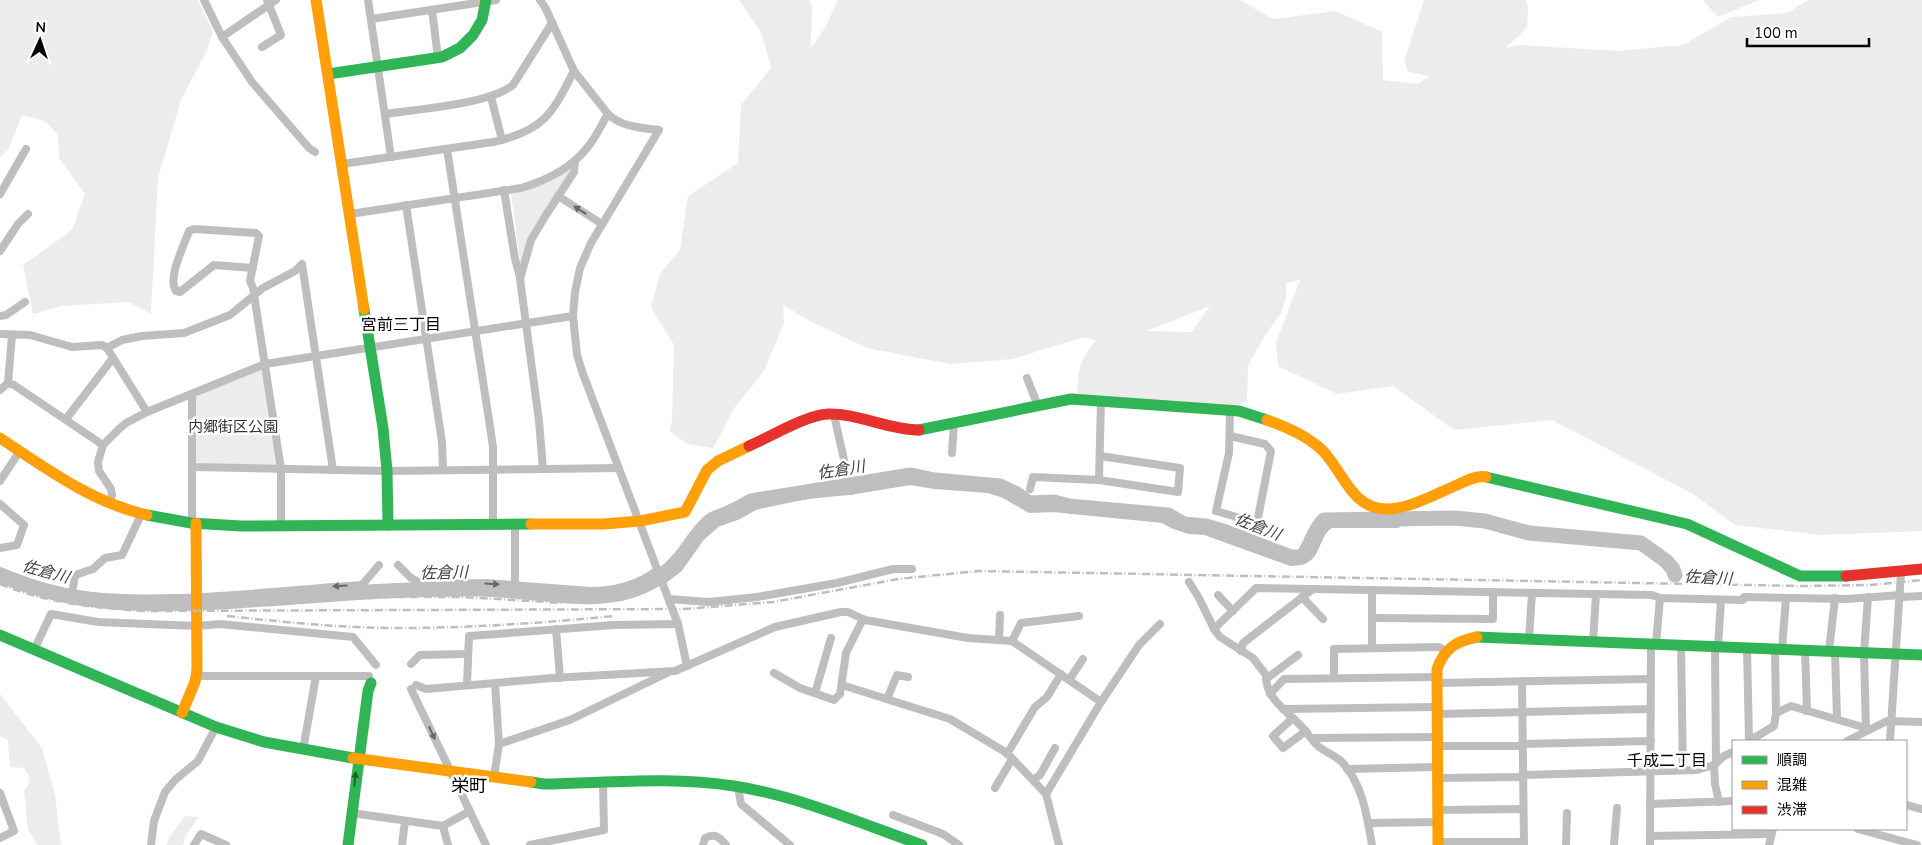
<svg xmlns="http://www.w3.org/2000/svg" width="1922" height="845" font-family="'Nunito Sans','Noto Sans JP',sans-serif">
	<rect width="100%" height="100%" fill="#fff"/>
	<g fill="#ececec" fill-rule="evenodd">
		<path d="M0,0h198l15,32 -6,18 -26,50 -23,78 -7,136 -22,-12 -68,4 -28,8 -10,-49 49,-35 13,-36 -26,-36 -1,-24 -13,-13 -23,-6 -14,35 -8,7z"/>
		<path d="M739,0h70l3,5 -1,43 14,-20 13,-28h402l33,19 63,-8 46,21 1,48 35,4 11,-8 -21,-4 -4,-11 20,-61h102l2,8 -1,20 -22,20 15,-3 98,6 65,-6 48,-28 56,-4 21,-13h114v531l-101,4 -86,-10 -42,-31 -141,-74 -98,10 -61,-44 -56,8 -59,-28 -2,-23 24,-63 -14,3v15l-5,15 -17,24 -16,29 -1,35 -27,10 -142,-10c-1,-27 0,-41 19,-61l-13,-3 -71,22 -63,5 -83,-16 -59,-28 -25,-15 1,18 -20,48 -29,36 -22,41 -26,-4 -17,-13 2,-11 2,-75 -23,-38 9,-33 20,-24 8,-54 50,-33 3,-58 30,-37 -9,-34zM1210,306l-18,26 -45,-1z"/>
		<path d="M1703,0h56l-41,17z"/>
		<path d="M569,170l2,1 -48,88 -3,2 -9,-68 36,-10z"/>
		<path d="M259,369l4,1 13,92 -4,6 -70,-3 -8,-5 1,-63z"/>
		<path d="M0,694l42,54 13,46 6,51h-23l-10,-15 -4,-40 4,-3 1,-11 -5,-8 -14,-1 -2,-27 -8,-4z"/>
		<path d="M185,816l14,1 -14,19 -2,9h-17l4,-9z"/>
	</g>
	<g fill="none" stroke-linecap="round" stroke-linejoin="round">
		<path stroke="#bfbfbf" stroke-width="15" d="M0,575c89,39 188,29 282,23 66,-5 132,-10 198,-9 44,0 110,16 150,2 19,-6 37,-17 49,-32 11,-12 17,-26 30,-37 5,-5 14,-6 21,-10 8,-3 14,-7 21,-11l160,-26 24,5 65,6 17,8 12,9 25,-1 15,4 99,9 16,9 22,2 20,6 65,25h11c10,-12 11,-27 22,-37l131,-2 30,3 44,12 112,10 25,18 7,8 2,6"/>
		<g stroke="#bebebe" stroke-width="8">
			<path d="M204,0l18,37"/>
			<path d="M276,0l-54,37 30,45 57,66 6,4"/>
			<path d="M368,0l23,157"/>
			<path d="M540,0l5,7 29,64 34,43c13,13 34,14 51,16l-68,113 -11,25 -5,24 -2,24 4,39 6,19 95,250 9,42"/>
			<path d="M432,10l6,48"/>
			<path d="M371,19l125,-19"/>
			<path d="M262,47l19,-12 -14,-35"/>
			<path d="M491,97l11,43"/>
			<path d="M385,114c33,-5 105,-10 128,-29l39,-62"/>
			<path d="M447,149l42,271 4,27v77"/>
			<path d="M342,164l151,-22c51,-11 59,-28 81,-71"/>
			<path d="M504,190l11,69 5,18"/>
			<path d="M0,194l26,-45"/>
			<path d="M558,196l44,28"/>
			<path d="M406,205l36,237 1,27"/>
			<path d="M350,214l171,-26c24,-7 50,-20 66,-40 9,-10 14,-23 21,-34"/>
			<path d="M0,251l18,-27 10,-10"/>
			<path d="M253,268l-39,-3 -34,27 -4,-1c-9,-13 8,-45 13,-60l5,-2 62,4 3,3 -9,45 3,7 28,181v57"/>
			<path d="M0,316l6,-1 19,-13"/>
			<path d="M0,334l30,1 42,12 30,-2 5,3 40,64"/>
			<path d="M107,348l15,-8 20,-4 42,-3 46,-18 33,-27 32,-17 7,-7 31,206"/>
			<path d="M1027,378l11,28"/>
			<path d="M8,383l6,2 89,60"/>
			<path d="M0,390l8,-7 4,-48"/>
			<path d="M834,415l17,76"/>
			<path d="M66,419l47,-61"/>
			<path d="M1230,436l35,8 6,7 -14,72 -41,-12 13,-58 1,-43"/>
			<path d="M952,453l2,-30"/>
			<path d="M192,467l195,4 232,-3"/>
			<path d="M543,469l-4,-48 -19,-142 11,-39 15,-25 28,-43 1,-11"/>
			<path d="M1099,480l79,12 2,-24 -80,-12"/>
			<path d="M0,481l20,-30"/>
			<path d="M1030,489l3,-12 66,3 2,-79"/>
			<path d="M110,502l2,-7 -1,-6 -12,-18 -1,-9 5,-17 16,-16 7,-6 21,-11 118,-48 308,-48"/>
			<path d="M0,504l24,21 -7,20 -17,3"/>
			<path d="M192,522v-128"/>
			<path d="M515,524v62"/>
			<path d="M398,565l13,13 11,6 64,-1 105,8c25,0 47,-6 67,-21"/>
			<path d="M0,571c22,9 45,18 69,22 34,6 68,6 103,5 63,-1 126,-9 190,-13l17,-20"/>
			<path d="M662,581l17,-13 22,-31 16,-14 20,-7 18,-10 50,-11 44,-4 61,-10 25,4 53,4 16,5 26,15 24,-1 109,11 11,6 15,5 16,1 86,31c31,1 20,-28 40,-38h66v-16"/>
			<path d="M1189,582l10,16 15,31 6,8 33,21 13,17c-1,23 19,34 33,49 7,6 11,14 18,21 7,7 18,10 25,17 21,23 25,54 30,83"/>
			<path d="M72,594l3,-19 18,-6 12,-11 17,-3 20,-42"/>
			<path d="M1218,595l15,16"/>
			<path d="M1302,597l21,22"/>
			<path d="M1901,597l21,-1"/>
			<path d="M669,599l40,3 48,-5 80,-14 56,-14h19"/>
			<path d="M1372,618l121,1v-27"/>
			<path d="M556,629l4,49"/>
			<path d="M1214,629l42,-41 396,7 8,3"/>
			<path d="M1529,639l3,-46"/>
			<path d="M999,640l1,-25"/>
			<path d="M1012,641l9,-18 58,-7"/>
			<path d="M1593,642l3,-48"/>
			<path d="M1656,644l4,-46 83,2 1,-3 103,2 54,-4"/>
			<path d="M1681,645l2,125"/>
			<path d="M1372,647v-57"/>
			<path d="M1715,647l1,116"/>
			<path d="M1718,647l3,-47"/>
			<path d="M1747,648l2,93 25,-15 2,-13 15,-7 75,22"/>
			<path d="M1775,649l1,64"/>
			<path d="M1782,649l4,-51"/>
			<path d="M34,650l17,-36 47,8 99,4 23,-2 133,13 23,28"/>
			<path d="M1805,650l2,61"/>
			<path d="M1241,651l2,-8 70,-54"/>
			<path d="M1829,651l6,-53"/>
			<path d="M1835,652l2,67"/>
			<path d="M411,664l9,-9 47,-1"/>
			<path d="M774,673l26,15 34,12 6,-6 6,-41 17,-34"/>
			<path d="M196,676h173"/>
			<path d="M1334,678v-29l105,-2 6,4"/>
			<path d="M1266,679l32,-24"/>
			<path d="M1069,680l14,-21"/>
			<path d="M1522,681l2,164"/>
			<path d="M1437,683l213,-4"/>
			<path d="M416,685l10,4 126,-11 123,-7 100,-44 66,-15h7l17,8 103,18 44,3 89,61"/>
			<path d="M467,685l2,-49 145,-11 64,-1"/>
			<path d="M842,685l108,34 57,34 39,41 13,51"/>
			<path d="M411,689l75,156"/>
			<path d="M815,693l16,-55"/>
			<path d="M1270,694l14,-15 153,-2"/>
			<path d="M887,699l10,-24 11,2"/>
			<path d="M1283,709l154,-2"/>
			<path d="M1437,714l213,-5"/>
			<path d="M1293,718l-20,18 10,12 23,-17"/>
			<path d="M1866,731l-2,-78 4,-56"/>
			<path d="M1312,738l125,-1"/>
			<path d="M1847,741l40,-20 35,1"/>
			<path d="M1890,741l11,-169"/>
			<path d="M499,744l71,-24 97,-47"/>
			<path d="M1522,744l129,-3"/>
			<path d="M1437,746h85"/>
			<path d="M303,750l13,-74"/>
			<path d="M1007,754l28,-47 12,-10 14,-23"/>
			<path d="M1714,765l1,19 4,18"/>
			<path d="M1347,769l90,-2"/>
			<path d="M1522,775l175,-5 17,-5 10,-9 9,-4"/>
			<path d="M494,777l5,-33 -4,-61"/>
			<path d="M1437,778l85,-1"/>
			<path d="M1033,780l7,-5 15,-27"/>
			<path d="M738,787l3,17 49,41"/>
			<path d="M995,788l17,-29"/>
			<path d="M0,793l14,38 -14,7"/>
			<path d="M1046,794l55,-92 38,-57 21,-21"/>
			<path d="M1650,804l83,-3"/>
			<path d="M1906,805l16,4"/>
			<path d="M1438,810l85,-1"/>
			<path d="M352,813l91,13 5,19"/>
			<path d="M893,815l50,19 16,11"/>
			<path d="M1368,823l70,-1"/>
			<path d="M443,826l27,-15"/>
			<path d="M1858,829l59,16"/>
			<path d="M1650,836l121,-2"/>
			<path d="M1438,842h86"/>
			<path d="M151,845l3,-24 11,-29 10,-12 23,-19 18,-34"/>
			<path d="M194,845l7,-11 25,11"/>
			<path d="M402,845l3,-24"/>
			<path d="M530,845l74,-15 -1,-47"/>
			<path d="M703,845l2,-7c10,-5 15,-1 21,7"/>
			<path d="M1566,845l1,-32"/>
			<path d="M1614,845l3,-37"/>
			<path d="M1650,845l1,-201"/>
			<path d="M1769,845l4,-16"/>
		</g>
		<g stroke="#30b455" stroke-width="11">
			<path d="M328,74l114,-17 18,-9 13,-13 9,-15 4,-20"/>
			<path d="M364,309l19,119 4,43 1,54"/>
			<path d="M919,430l152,-31 168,12 28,9"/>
			<path d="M1486,477l201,47 113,52h46"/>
			<path d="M147,515l44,8 50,3 290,-2"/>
			<path d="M0,635l216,92 48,15 89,16"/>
			<path d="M1477,637l445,18"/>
			<path d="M531,782l13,2c63,-1 127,-8 190,2 64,10 126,37 188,59"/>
			<path d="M348,845l20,-154 3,-8"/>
		</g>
		<g stroke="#ff9f0a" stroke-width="11">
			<path d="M316,0l48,309"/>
			<path d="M1267,420c20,7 41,16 56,31 21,22 29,59 65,58 23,-1 48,-15 69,-24 9,-4 19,-10 29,-8"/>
			<path d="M0,438c45,30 93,65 147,77"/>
			<path d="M531,524h73l36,-3 45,-9 22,-42 11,-9 31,-15"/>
			<path d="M182,713l13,-31 2,-12 -1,-147"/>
			<path d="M353,758l178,24"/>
			<path d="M1438,845l-1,-176c7,-20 19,-28 40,-32"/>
		</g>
		<g stroke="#e5322d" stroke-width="11">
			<path d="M749,446c21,-9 57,-31 79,-32 29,-1 61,16 91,16"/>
			<path d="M1846,576l76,-7"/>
		</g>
		<g stroke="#bebebe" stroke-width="2.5" stroke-dasharray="8 2.5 1 2.5" stroke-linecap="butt">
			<path d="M0,584c46,19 94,24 144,27l540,-2 89,-7 125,-23 81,-8 823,15 69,-1 51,-5"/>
			<path d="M284,604l73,-7h106l100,6"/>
			<path d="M227,616c57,6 114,12 171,12 72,0 144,-5 216,-12"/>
		</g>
	</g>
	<defs><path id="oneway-solid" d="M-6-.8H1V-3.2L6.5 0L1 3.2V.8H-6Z" transform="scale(1.25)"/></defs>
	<g fill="#686868">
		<use href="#oneway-solid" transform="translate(580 210) rotate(-147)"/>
		<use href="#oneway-solid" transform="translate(492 584) rotate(4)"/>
		<use href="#oneway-solid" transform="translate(340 586) rotate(176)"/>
		<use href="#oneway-solid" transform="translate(432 733) rotate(65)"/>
	</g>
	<use fill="#1a632f" href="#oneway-solid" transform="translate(355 779) rotate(-84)"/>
	<g text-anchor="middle" stroke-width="5" stroke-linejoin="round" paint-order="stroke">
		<g font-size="15" fill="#333" stroke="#fff">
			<text x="233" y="432">内郷街区公園</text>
		</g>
		<g font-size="16" fill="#000" stroke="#fff">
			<text x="401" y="330">宮前三丁目</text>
			<text x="1667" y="766">千成二丁目</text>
		</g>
		<g font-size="16" font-style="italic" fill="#444" stroke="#fff">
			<text transform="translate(841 469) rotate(-9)" y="6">佐倉川</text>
			<text transform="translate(1258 526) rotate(21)" y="6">佐倉川</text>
			<text transform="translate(46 571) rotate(15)" y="6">佐倉川</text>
			<text transform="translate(444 572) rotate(-1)" y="6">佐倉川</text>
			<text transform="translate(1708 577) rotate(3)" y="6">佐倉川</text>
		</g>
		<g font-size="18" fill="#000" stroke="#fff">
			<text x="469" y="792">栄町</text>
		</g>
	</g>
	<rect x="1732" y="740" width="175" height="90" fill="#ffffff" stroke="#999999"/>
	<rect x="1742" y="756" width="25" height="8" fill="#30b455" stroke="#999999"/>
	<text x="1777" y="765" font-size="15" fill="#000000">順調</text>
	<rect x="1742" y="781" width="25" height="8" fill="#ff9f0a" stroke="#999999"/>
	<text x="1777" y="790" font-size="15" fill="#000000">混雑</text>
	<rect x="1742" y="806" width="25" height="8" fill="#e5322d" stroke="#999999"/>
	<text x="1777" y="815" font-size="15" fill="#000000">渋滞</text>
	<g transform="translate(40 40) rotate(3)" stroke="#ffffff" stroke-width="4" paint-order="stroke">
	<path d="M0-4L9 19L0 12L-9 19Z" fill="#000000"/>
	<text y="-8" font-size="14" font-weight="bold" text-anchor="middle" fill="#000000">N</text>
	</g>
	<path d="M1747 38v8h122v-8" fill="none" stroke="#000000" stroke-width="2.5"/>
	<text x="1754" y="38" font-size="15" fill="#000000" stroke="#ffffff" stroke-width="4" paint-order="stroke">100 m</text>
</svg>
